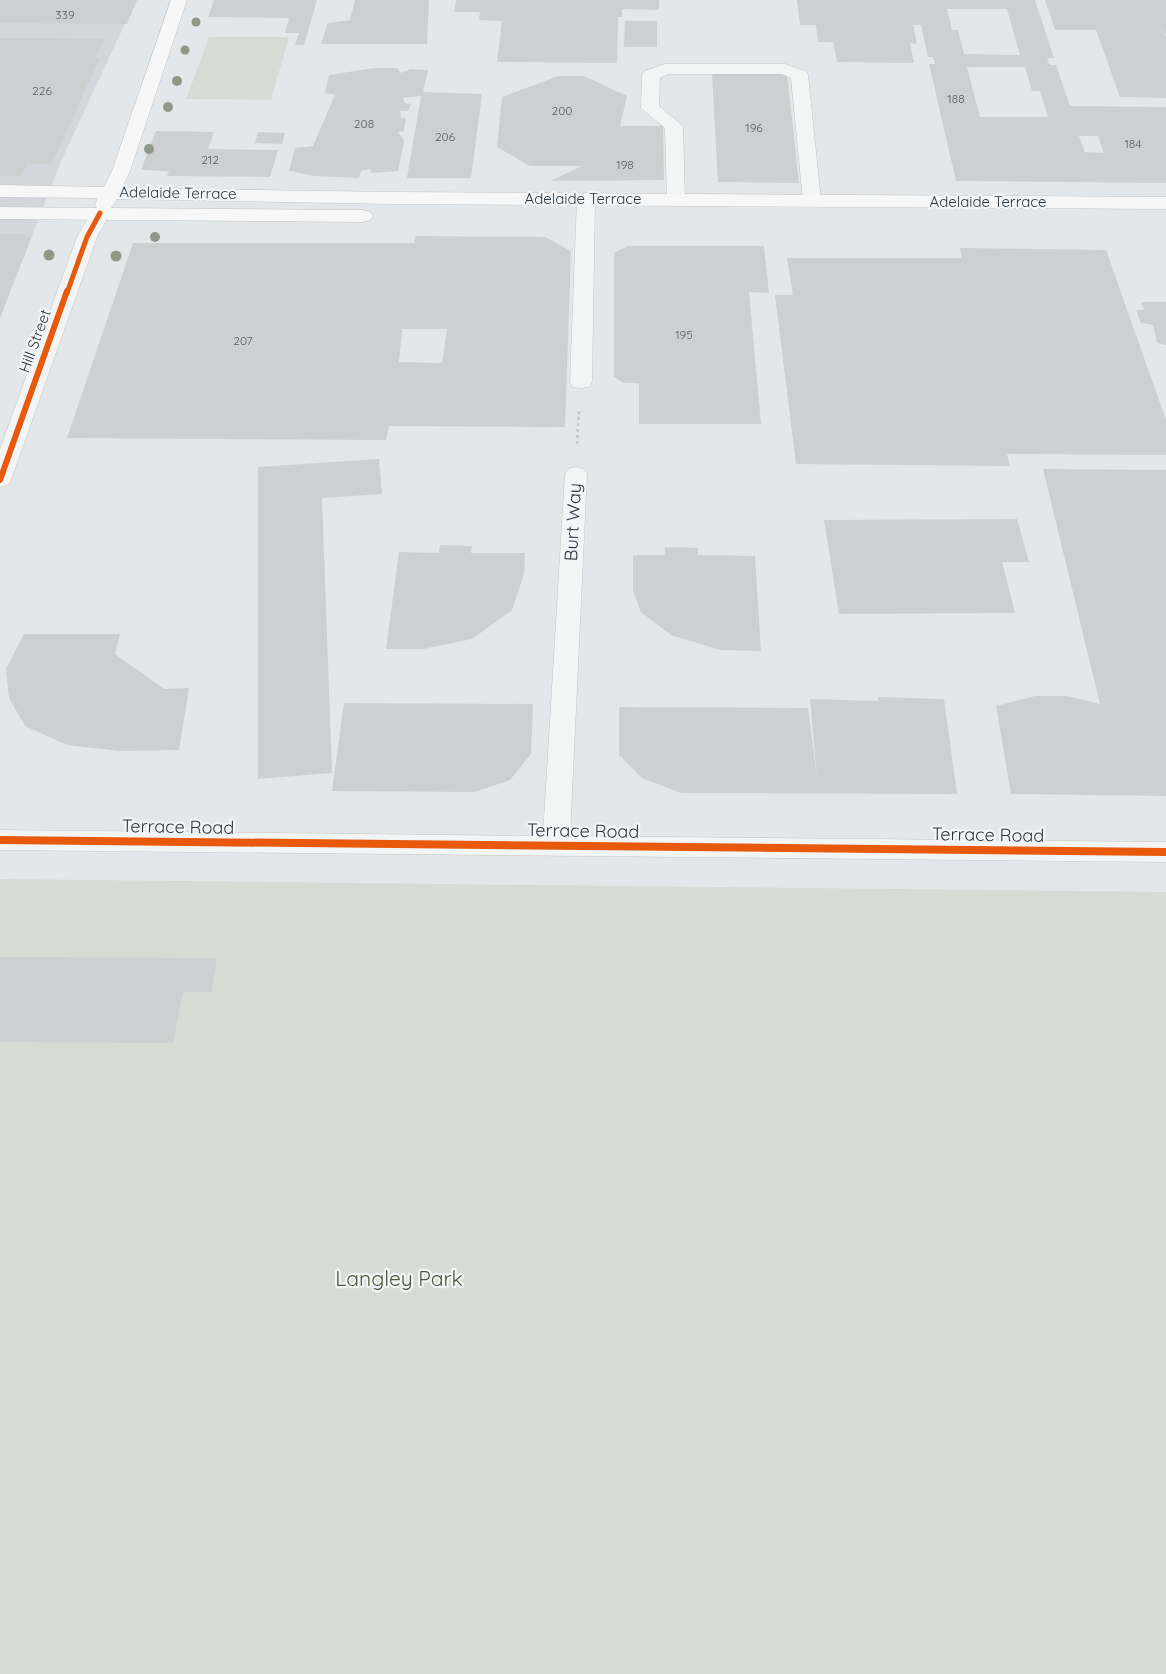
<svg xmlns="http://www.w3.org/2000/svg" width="1166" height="1674" font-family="Quicksand,sans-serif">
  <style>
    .built { fill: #d3d7db }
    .green { fill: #d6dcd5 }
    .building { fill: #cdcfd1; fill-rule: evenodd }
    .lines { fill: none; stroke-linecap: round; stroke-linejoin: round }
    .minor-casing { stroke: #c2c5c7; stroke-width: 1 }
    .major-casing { stroke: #c1c4c6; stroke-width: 1 }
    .path { stroke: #c5c7c8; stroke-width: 2.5; stroke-dasharray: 3 3; stroke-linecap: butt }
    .minor { fill: #f3f5f5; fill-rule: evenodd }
    .major { fill: #f7f7f7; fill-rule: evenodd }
    .cycleway-far2-casing { stroke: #f2f5f7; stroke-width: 7 }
    .cycleway-far1-casing { stroke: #f2f5f7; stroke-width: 9 }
    .cycleway-casing { stroke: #f2f5f7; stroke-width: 11 }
    .cycleway-far2 { stroke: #e8590c; stroke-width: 5 }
    .cycleway-far1 { stroke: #e8590c; stroke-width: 6 }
    .cycleway { stroke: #e8590c; stroke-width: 8 }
    .tree { fill: #8e9989 }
    .labels { text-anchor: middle; stroke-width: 4.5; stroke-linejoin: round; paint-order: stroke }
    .far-number-label { font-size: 12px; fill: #555e65 }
    .far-street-label { font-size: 15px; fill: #2c3740; stroke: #f2f5f7 }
    .street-label { font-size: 18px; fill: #2c3740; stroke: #f2f5f7 }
    .near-park-label { font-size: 21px; fill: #475a3b; stroke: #f2f5f7 }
  </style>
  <rect width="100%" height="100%" fill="#e4e7e9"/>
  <polygon class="built" points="0,0 136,0 62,159 0,318"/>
  <g class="green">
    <polygon points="209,37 289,37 271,100 186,99"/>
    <polygon points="0,879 1166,892 1166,1674 0,1674"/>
  </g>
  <g class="building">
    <polygon points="0,0 137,0 127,24 0,23"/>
    <polygon points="214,0 317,0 304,45 295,45 299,33 285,33 289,18 208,17"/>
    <polygon points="355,0 429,0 427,44 321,44 328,23 350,20"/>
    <polygon points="456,0 659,0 659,10 622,9 622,17 618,17 617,63 497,62 502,21 479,20 480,12 454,12"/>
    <path d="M 797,0 L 1035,0 L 1054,58 L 1047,58 L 1050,65 L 1056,65 L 1070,106 L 1166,107 L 1166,183 L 956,181 L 929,64 L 935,64 L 933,57 L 928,57 L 921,25 L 913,25 L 917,44 L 910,43 L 914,63 L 837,62 L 833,42 L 818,42 L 816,25 L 800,25 ZM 947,9 L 1007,9 L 1020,55 L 964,54 L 958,30 L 952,30 ZM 967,67 L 1025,67 L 1032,91 L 1040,91 L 1048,117 L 980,117 ZM 1079,136 L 1098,136 L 1104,153 L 1085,152 Z"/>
    <polygon points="1045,0 1166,0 1166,35 1160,25 1166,37 1166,98 1120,97 1096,30 1055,30"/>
    <polygon points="625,21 657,21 657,47 624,47"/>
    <polygon points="0,38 104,39 95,58 99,59 52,164 27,164 21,176 0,176"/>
    <polygon points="374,68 397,68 400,73 411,69 428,70 423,92 482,94 471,178 407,178 421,96 403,98 405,103 411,104 408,111 400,111 401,118 406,118 404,131 398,132 404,141 398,171 371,173 370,169 361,171 359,178 315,176 289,171 295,148 313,146 335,95 325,93 329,75"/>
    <polygon points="712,73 787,74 799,183 718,182"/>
    <polygon points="558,76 584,76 627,96 620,126 663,126 664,180 550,181 582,166 530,166 497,147 502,97"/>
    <polygon points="156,131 214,132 208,149 278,150 270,177 167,176 169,171 141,170"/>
    <polygon points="258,132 285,133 282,144 255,143"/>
    <polygon points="0,234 23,234 31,238 0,318"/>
    <path d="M 415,236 L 545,237 L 571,251 L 565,427 L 389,426 L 386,440 L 67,438 L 133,243 L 414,243 ZM 402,329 L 447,329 L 442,363 L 399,362 Z"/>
    <polygon points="628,246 764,246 769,293 749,292 761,424 639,424 639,383 624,383 614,377 614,253"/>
    <polygon points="960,248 1106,250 1166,420 1166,455 1007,454 1010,466 796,464 775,295 793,295 787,258 962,258"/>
    <polygon points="1141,302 1166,302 1166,345 1157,343 1153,325 1141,323 1136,310 1144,310"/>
    <polygon points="379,459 382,494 322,498 332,773 258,779 258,467"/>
    <polygon points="1043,469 1166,470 1166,796 1011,794 996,706 1035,696 1067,696 1100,704"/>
    <polygon points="1017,519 1029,562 1002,562 1015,613 839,614 824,520"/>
    <polygon points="440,545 472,546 471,553 525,553 524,574 512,610 472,639 423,649 386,649 399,552 439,553"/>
    <polygon points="665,547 698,548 698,555 755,556 761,651 720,650 671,635 641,612 633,591 633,555 665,555"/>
    <polygon points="24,634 120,634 115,654 164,689 189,688 179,750 120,751 67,745 25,726 9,698 6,669"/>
    <polygon points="878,697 944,699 957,794 681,793 642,778 619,755 619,707 808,708 817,777 810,699 878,701"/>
    <polygon points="344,703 533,704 531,754 510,780 475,792 332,791"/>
    <polygon points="0,957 217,958 211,992 183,992 173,1043 0,1042"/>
  </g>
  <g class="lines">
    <g class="minor-casing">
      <g id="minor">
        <polygon points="665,64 785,64 805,71 808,75 821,201 819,205 805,205 803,201 791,78 782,74 668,74 660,78 659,106 683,126 685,200 683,204 669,204 667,200 665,128 641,108 642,75 645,71"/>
        <polygon points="586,193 593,195 595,199 592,382 589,387 581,388 573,387 570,382 577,199 579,195"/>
        <polygon points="100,207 107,209 110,213 97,237 11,480 8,485 0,487 0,449 77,237 93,209"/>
        <polygon points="576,467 584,469 587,474 570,836 1166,842 1166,862 0,850 0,830 543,836 565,474 568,469"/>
      </g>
    </g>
    <g class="major-casing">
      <polygon id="major" points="171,0 187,0 130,171 122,188 394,192 1166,197 1166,209 394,204 117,199 111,208 363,210 370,212 373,216 370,220 363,222 0,219 0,207 97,208 95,205 98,198 0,197 0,185 104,187 112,171"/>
    </g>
    <polyline class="path" points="577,444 579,410"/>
    <use href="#minor" class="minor"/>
    <use href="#major" class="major"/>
    <g class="cycleway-far2-casing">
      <polyline id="cycleway-far2" points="67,293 87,237 100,213"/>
    </g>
    <g class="cycleway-far1-casing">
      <polyline id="cycleway-far1" points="0,480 67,291"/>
    </g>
    <g class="cycleway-casing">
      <polyline id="cycleway" points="0,840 1166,852"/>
    </g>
    <use href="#cycleway-far2" class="cycleway-far2"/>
    <use href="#cycleway-far1" class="cycleway-far1"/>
    <use href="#cycleway" class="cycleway"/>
  </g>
  <g class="tree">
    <circle cx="196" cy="22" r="4.5"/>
    <circle cx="185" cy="50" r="4.5"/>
    <circle cx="177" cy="81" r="5"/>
    <circle cx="168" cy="107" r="5"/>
    <circle cx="149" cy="149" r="5"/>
    <circle cx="155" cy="237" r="5"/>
    <circle cx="49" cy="255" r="5.5"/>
    <circle cx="116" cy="256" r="5.5"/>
  </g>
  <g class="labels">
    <g class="far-number-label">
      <text x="65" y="19">339</text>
      <text x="42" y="95">226</text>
      <text x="956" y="103">188</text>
      <text x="562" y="115">200</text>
      <text x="364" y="128">208</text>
      <text x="754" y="132">196</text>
      <text x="445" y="141">206</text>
      <text x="1133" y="148">184</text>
      <text x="210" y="164">212</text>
      <text x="625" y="169">198</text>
      <text x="684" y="339">195</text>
      <text x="243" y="345">207</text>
    </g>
    <g class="far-street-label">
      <text transform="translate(178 193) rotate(1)" y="5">Adelaide Terrace</text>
      <text x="583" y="204">Adelaide Terrace</text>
      <text x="988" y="207">Adelaide Terrace</text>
      <text transform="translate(35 341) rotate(-70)" y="5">Hill Street</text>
    </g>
    <g class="street-label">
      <text transform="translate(573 522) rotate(-87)" y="6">Burt Way</text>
      <text transform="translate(178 827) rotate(1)" y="6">Terrace Road</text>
      <text transform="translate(583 831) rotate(1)" y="6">Terrace Road</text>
      <text transform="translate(988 835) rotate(1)" y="6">Terrace Road</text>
    </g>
    <g class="near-park-label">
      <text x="399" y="1286">Langley Park</text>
    </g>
  </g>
</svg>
